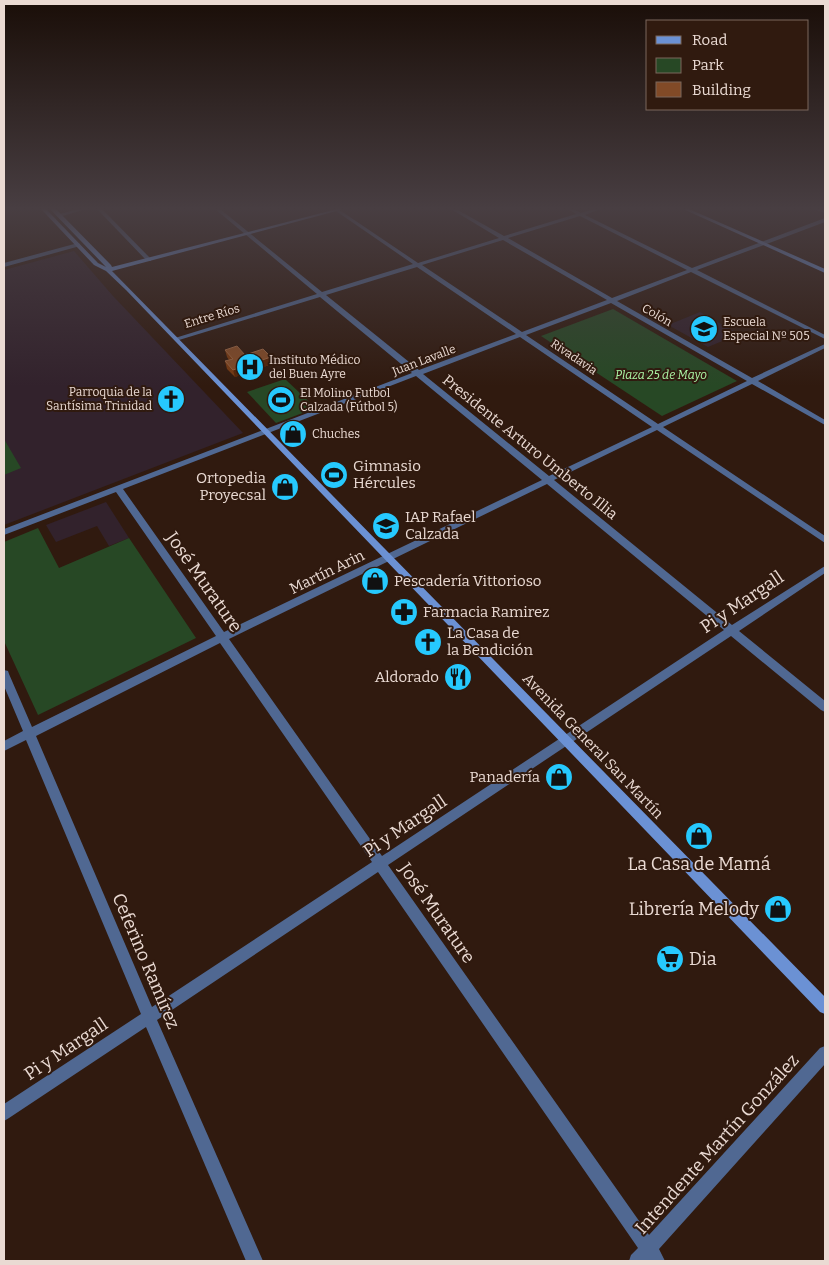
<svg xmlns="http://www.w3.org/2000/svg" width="829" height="1265" font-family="Bitter,serif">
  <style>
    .education { fill: #32222c }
    .green { fill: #274825 }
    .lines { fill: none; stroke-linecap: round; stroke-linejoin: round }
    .street { fill: #506892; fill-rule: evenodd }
    .secondary { fill: #6b91d4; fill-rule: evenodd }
    .wall { fill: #753912 }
    .shaded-wall { fill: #542508 }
    .building { fill: #814a27; stroke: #926142 }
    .labels { text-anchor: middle; stroke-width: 4; stroke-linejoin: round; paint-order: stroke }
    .far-street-label { font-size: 12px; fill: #eadad3; stroke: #301a0f }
    .far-poi-label { font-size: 12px; fill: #eadad3; stroke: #301a0f; text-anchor: start }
    .far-park-label { font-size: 12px; font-style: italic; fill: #abf7a6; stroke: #301a0f }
    .street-label { font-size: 15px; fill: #eadad3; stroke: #301a0f }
    .poi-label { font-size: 15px; fill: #eadad3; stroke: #301a0f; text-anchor: start }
    .near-street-label { font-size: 18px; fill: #eadad3; stroke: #301a0f }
    .near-poi-label { font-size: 18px; fill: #eadad3; stroke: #301a0f }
  </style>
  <rect width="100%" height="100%" fill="#301a0f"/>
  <g class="education">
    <polygon points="74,251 113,296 243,433 4,525 4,270"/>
    <polygon points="700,312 739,334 708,347 668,325"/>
    <polygon points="106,502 129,538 109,546 97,526 56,542 46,525"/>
  </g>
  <g class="green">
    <polygon points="613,309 737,381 662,416 541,336"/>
    <polygon points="285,379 316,408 276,423 247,392"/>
    <polygon points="4,439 21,468 4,475"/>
    <polygon points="38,528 59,568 129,538 196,638 38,715 4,641 4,542"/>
  </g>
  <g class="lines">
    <g class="street">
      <polygon points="78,209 86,209 59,217 56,215"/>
      <polygon points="97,209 102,209 151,259 151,261 147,261"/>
      <path d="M 215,209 L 220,209 L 322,292 L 413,264 L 333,209 L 338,209 L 418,263 L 499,238 L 451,209 L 456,209 L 504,236 L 576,214 L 568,209 L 573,209 L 581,213 L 594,209 L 600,209 L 585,215 L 692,268 L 825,218 L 825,222 L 697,270 L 825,335 L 825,339 L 691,272 L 617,301 L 752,378 L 825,344 L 825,348 L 758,381 L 825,420 L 825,425 L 752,384 L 663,427 L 825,536 L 825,543 L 657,430 L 554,480 L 732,625 L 825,566 L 825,573 L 739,631 L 825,701 L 825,712 L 821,710 L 731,636 L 388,865 L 649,1235 L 820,1048 L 825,1046 L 825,1064 L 659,1249 L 665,1261 L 629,1261 L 631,1255 L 638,1248 L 378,872 L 157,1020 L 263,1261 L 246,1261 L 146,1027 L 9,1118 L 4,1121 L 4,1104 L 141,1014 L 26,740 L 4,751 L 4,741 L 23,731 L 4,686 L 4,670 L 8,671 L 9,674 L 32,727 L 216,636 L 116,492 L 4,535 L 4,529 L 412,373 L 320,297 L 179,340 L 175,340 L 175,338 L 317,294 ZM 580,216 L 687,270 L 612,298 L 508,238 ZM 503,240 L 607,300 L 522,332 L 422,265 ZM 417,267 L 516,334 L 419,370 L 326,295 ZM 611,303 L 747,381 L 658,424 L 526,335 ZM 520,337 L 652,427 L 549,476 L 423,374 ZM 416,376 L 542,480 L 224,632 L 123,489 ZM 547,484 L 724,630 L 382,856 L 229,639 ZM 220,643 L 372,862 L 152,1007 L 36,736 Z"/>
      <polygon points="815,209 825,210 825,213 816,210"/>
      <polygon points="78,243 80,244 80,246 4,267 4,263"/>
    </g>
    <g class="secondary">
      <polygon points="41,209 46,209 98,263 106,267 50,209 56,209 111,265 112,267 337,209 344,209 112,271 825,997 825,1014 820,1012 126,290 106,271 94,265"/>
      <polygon points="683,209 689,209 825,269 825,273"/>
    </g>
  </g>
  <polygon class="wall" points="225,350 245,355 272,364 235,377 227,369 225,361 229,360 227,357"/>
  <polygon class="shaded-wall" points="271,357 272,364 235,377 233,370"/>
  <polygon class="building" points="237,346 245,355 263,349 271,357 233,370 225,361 233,359 225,350"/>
  <linearGradient id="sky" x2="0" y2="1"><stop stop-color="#1a0e08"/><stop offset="0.54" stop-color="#483e42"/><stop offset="1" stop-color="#483e42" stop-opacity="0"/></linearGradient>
  <rect width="829" height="386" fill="url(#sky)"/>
  <defs>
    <g id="school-disc" transform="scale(1.4375)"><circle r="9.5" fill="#26c9fe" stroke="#301a0f"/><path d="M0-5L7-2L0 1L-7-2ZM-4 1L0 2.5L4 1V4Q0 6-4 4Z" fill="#111"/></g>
    <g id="hospital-disc" transform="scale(1.4375)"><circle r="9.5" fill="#26c9fe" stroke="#301a0f"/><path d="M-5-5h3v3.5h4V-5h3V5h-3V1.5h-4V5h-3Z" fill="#111"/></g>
    <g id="church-disc" transform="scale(1.4375)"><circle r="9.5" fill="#26c9fe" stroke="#301a0f"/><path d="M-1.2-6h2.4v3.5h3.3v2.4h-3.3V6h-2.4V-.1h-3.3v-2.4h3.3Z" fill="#111"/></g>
    <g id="stadium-disc" transform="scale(1.4375)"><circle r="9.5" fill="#26c9fe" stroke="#301a0f"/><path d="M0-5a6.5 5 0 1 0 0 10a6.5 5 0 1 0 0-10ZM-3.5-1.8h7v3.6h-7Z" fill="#111"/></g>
    <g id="shop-disc" transform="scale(1.4375)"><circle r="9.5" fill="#26c9fe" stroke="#301a0f"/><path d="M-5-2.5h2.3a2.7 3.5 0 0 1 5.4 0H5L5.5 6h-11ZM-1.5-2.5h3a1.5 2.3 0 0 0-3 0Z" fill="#111"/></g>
    <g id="university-disc" transform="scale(1.4375)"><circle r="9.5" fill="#26c9fe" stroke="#301a0f"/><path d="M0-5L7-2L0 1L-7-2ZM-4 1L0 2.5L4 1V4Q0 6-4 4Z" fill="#111"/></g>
    <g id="pharmacy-disc" transform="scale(1.4375)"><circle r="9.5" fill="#26c9fe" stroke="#301a0f"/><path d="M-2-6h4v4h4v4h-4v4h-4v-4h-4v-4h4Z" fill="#111"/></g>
    <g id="restaurant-disc" transform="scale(1.4375)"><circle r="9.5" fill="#26c9fe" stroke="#301a0f"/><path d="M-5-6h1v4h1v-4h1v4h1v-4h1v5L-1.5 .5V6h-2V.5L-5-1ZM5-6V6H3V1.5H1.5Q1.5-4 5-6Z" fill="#111"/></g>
    <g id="supermarket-disc" transform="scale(1.4375)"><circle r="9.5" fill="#26c9fe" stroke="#301a0f"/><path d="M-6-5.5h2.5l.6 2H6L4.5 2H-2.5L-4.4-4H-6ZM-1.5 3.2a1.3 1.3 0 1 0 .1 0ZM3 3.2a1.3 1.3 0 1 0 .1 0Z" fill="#111"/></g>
  </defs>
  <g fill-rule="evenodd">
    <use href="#school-disc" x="704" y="329"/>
    <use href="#hospital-disc" x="250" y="367"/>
    <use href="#church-disc" x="171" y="399"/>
    <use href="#stadium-disc" x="281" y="400"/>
    <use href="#shop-disc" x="293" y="434"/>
    <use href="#stadium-disc" x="334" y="475"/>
    <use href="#shop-disc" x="285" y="487"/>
    <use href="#university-disc" x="386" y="526"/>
    <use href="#shop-disc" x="375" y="581"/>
    <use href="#pharmacy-disc" x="404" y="612"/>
    <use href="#church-disc" x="428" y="642"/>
    <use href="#restaurant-disc" x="458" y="677"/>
    <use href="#shop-disc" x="559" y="777"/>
    <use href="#shop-disc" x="699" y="836"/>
    <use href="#shop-disc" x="778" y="909"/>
    <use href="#supermarket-disc" x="670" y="959"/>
  </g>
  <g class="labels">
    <g class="far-street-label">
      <text transform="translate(657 315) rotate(30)" y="4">Colón</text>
      <text transform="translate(212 316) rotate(-17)" y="4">Entre Ríos</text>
      <text transform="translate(574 357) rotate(34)" y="4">Rivadavia</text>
      <text transform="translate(424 360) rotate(-21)" y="4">Juan Lavalle</text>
    </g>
    <g class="far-poi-label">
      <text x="723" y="326">Escuela<tspan x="723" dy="14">Especial Nº 505</tspan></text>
      <text x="269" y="364">Instituto Médico<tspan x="269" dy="14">del Buen Ayre</tspan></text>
      <text x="152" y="396" text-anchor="end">Parroquia de la<tspan x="152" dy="14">Santísima Trinidad</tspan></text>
      <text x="300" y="397">El Molino Futbol<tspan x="300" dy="14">Calzada (Fútbol 5)</tspan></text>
      <text x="312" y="438">Chuches</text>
    </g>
    <g class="far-park-label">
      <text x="661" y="379">Plaza 25 de Mayo</text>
    </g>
    <g class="street-label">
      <text transform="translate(530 447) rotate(39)" y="5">Presidente Arturo Umberto Illia</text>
      <text transform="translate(327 572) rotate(-26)" y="5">Martín Arin</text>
      <text transform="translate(593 746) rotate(46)" y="5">Avenida General San Martín</text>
    </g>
    <g class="poi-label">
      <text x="353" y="471">Gimnasio<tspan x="353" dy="17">Hércules</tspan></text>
      <text x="266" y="483" text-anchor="end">Ortopedia<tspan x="266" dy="17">Proyecsal</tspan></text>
      <text x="405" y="522">IAP Rafael<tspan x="405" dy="17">Calzada</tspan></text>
      <text x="394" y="586">Pescadería Vittorioso</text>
      <text x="423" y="617">Farmacia Ramirez</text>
      <text x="447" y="638">La Casa de<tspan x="447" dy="17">la Bendición</tspan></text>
      <text x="439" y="682" text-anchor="end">Aldorado</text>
      <text x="540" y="782" text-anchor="end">Panadería</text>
    </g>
    <g class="near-street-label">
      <text transform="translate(204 582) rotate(55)" y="6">José Murature</text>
      <text transform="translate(742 602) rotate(-34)" y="6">Pi y Margall</text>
      <text transform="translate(405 826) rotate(-34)" y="6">Pi y Margall</text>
      <text transform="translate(437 913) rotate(55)" y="6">José Murature</text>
      <text transform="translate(146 961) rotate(67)" y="6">Ceferino Ramírez</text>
      <text transform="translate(66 1049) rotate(-34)" y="6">Pi y Margall</text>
      <text transform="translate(717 1144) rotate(-48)" y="6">Intendente Martín González</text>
    </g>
    <g class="near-poi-label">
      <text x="699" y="870">La Casa de Mamá</text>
      <text x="759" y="915" text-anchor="end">Librería Melody</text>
      <text x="689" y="965" text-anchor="start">Dia</text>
    </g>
  </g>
  <rect width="829" height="1265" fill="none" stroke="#eadad3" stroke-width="10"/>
  <rect x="646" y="20" width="162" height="90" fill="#301a0f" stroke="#7a675d"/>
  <rect x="656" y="36" width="25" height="8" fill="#6b91d4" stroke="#7a675d"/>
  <text x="692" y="45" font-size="15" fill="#eadad3">Road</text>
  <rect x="656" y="58" width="25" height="15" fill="#274825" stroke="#7a675d"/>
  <text x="692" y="70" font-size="15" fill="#eadad3">Park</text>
  <rect x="656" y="82" width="25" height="15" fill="#814a27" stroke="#7a675d"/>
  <text x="692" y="95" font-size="15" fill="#eadad3">Building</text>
</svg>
